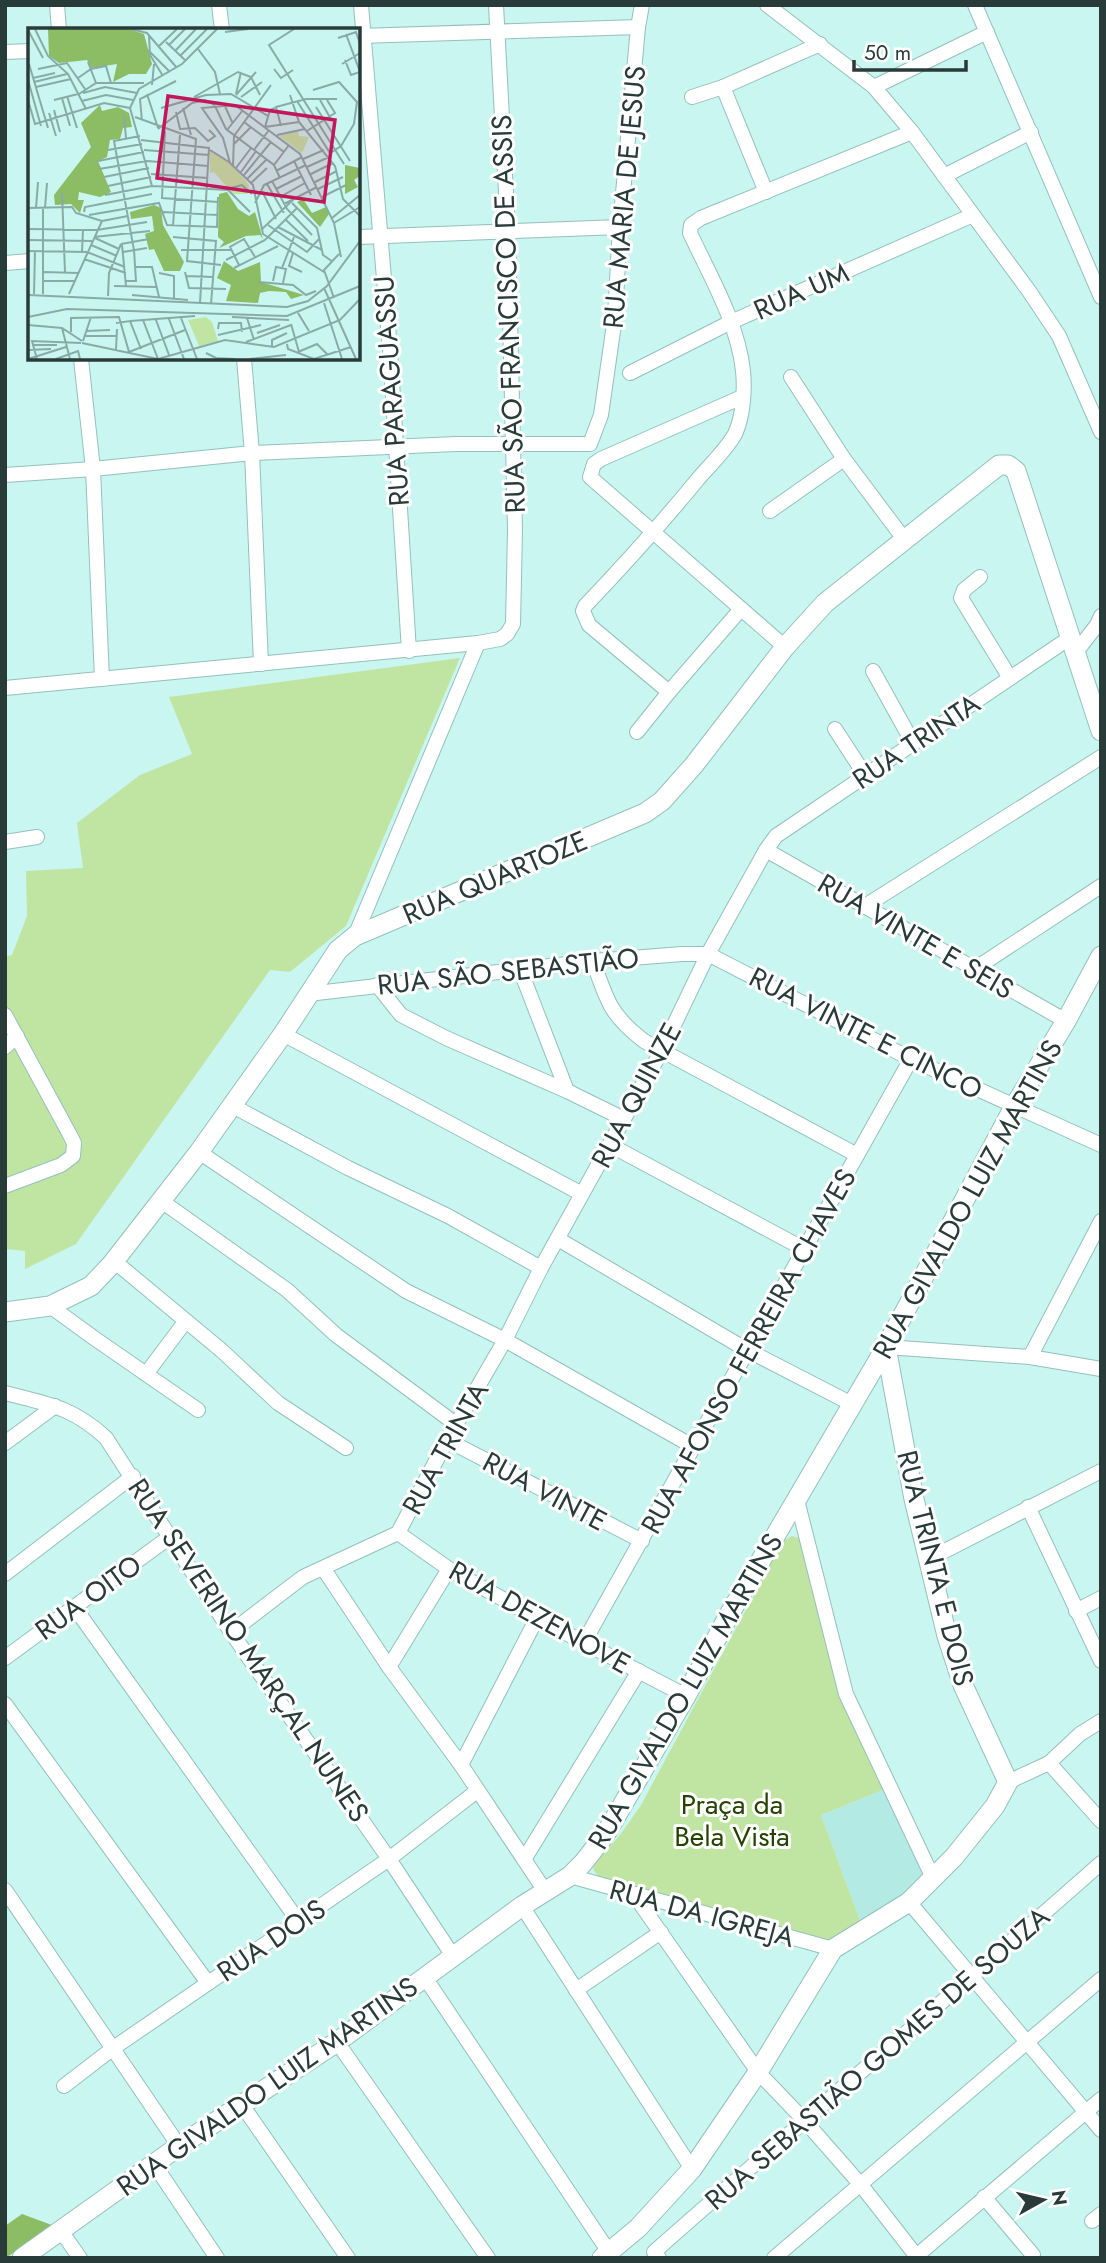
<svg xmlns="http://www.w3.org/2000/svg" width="1106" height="2263" font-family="Jost,sans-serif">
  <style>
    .built { fill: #b4eae4 }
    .green { fill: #c0e5a3 }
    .forest { fill: #8cbc63 }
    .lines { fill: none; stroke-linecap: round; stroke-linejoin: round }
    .minor-casing { stroke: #94c0bb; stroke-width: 16 }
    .tertiary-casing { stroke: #94c0bb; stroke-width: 21 }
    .minor { stroke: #fff; stroke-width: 14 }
    .tertiary { stroke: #fff; stroke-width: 19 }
    .labels { text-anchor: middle; stroke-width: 6; stroke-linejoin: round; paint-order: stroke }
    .street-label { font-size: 28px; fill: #293b39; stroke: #fff }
    .park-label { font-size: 28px; fill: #254200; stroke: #fff }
    .inset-road { fill: none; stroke: #89aba7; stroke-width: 2 }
    .view { fill: #c2185b; fill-opacity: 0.15; stroke: #c2185b; stroke-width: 3.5 }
    .inset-edge { fill: none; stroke: #293b39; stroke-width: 3.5 }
  </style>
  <rect width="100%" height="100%" fill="#c9f6f1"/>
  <polygon class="built" points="885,1789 925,1879 862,1926 821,1815"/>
  <g class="green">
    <polygon points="460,658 346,926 290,972 270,970 76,1244 25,1269 25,1251 5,1249 5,957 12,955 27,916 26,871 83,868 77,823 140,775 192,754 169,697"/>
    <path d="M 792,1536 L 803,1539 L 837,1685 L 885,1789 L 821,1815 L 862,1926 L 826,1941 L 599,1877 C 594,1872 592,1869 594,1863 C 597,1854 608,1849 614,1842 C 624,1830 632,1818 641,1805 L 783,1541 Z"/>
  </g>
  <polygon class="forest" points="22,2214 57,2227 5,2258 5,2226"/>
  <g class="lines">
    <g class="minor-casing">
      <g id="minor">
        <polyline points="57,5 59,30"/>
        <polyline points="219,5 222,30"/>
        <polyline points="361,5 390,350 409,651"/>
        <polyline points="767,5 874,87 912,132 1029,291 1059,336 1101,432"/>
        <polyline points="975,5 1101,297"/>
        <polyline points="359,36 638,27"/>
        <polyline points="5,52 30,51"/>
        <polyline points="723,87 766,192"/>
        <polyline points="874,87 987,32"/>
        <polyline points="692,97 723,87 820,44"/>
        <polyline points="944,176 1031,132"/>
        <polyline points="359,237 620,227"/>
        <polyline points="5,263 30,261"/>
        <polyline points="81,359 93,469 102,679"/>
        <polyline points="244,359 252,453 261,664"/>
        <polyline points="630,373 731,322 973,215"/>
        <polyline points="791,377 844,459 904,539"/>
        <polyline points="742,397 601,459 594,464 590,477 785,647"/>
        <polyline points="5,475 93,469 252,453 456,444 590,444 601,415 615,317 620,227 638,27 642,5"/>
        <polyline points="770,511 844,459"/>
        <polyline points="980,577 964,590 961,598 1010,678"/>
        <path d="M 741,609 L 669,692 L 589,625 L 583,611 L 585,606 C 624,565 662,523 698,479 C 710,465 726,450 735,434 C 743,417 745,390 743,371 C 738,323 710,276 690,233 L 691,225 L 701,218 L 912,132"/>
        <polyline points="1076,652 1097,625 1101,616"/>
        <polyline points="873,671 913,743"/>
        <polyline points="5,688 478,643 500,639 507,634 513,624 515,530 508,230 496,5"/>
        <polyline points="835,729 865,775"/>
        <polyline points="637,732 669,692"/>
        <polyline points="5,842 37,837"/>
        <polyline points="766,850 1066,1021"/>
        <polyline points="865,906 1101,757"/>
        <polyline points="355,936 478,643"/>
        <path d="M 593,961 C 607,1000 609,1014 644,1041 L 857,1155"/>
        <polyline points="520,969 567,1091"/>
        <polyline points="973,970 1101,886"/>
        <polyline points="377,985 401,1015 446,1038 567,1091 624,1119"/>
        <polyline points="308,994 593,961 682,954 708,954 911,1059 1101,1145"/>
        <polyline points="5,1015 70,1135 74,1143 73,1156 61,1165 5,1186"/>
        <polyline points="283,1034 582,1194"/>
        <polyline points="5,1047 17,1036"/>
        <polyline points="231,1105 348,1168 448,1216 541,1268"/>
        <polyline points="610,1145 804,1249"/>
        <polyline points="199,1152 406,1291 505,1340 694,1447"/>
        <polyline points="160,1200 287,1290 336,1335 457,1425"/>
        <polyline points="558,1239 747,1350 852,1404"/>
        <polyline points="114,1261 221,1350 278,1403 346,1448"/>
        <polyline points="50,1306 94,1338 198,1410"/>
        <polyline points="886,1347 1030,1357 1101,1369"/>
        <polyline points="1030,1357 1101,1221"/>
        <polyline points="146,1374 185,1322"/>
        <path d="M 5,1393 C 47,1404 73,1407 106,1438 L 231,1632 L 389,1859 L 453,1956"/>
        <polyline points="447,1440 642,1541"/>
        <polyline points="5,1443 55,1406"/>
        <polyline points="797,1500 846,1694 933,1878"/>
        <polyline points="1028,1507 1101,1661"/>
        <polyline points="398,1533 449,1569 537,1618 686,1696"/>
        <polyline points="929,1559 1101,1471"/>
        <polyline points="323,1568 389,1667 461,1765 545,1891"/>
        <polyline points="5,1574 133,1476"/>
        <polyline points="75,1608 299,1922"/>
        <polyline points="1076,1611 1101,1598"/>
        <polyline points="231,1632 303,1577 398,1533 447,1440 505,1340 541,1268 662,1050 708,954 766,850 776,836 1071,637"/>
        <polyline points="584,1642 911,1059"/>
        <polyline points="5,1658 171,1536"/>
        <polyline points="389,1667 449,1569"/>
        <polyline points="5,1704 208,1983"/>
        <polyline points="1049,1763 1101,1821"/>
        <polyline points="461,1765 537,1618"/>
        <polyline points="1008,1782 1049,1763 1080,1734 1101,1721"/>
        <polyline points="525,1858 639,1671"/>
        <polyline points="570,1876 833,1949"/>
        <polyline points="5,1890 179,2146"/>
        <polyline points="635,1896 758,2072 804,2120 861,2185 918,2258"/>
        <polyline points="909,1902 1101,2130"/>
        <polyline points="522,1906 692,2169"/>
        <polyline points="424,1976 609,2252"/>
        <polyline points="576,1990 661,1932"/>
        <polyline points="337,2042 488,2258"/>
        <polyline points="64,2086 112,2049 389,1859 477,1791"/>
        <polyline points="242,2105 348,2258"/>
        <polyline points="154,2164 217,2258"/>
        <polyline points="984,2197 1033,2255"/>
        <polyline points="1092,2221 1101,2214"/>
        <polyline points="61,2231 80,2258"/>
        <path d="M 659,2258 L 654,2252 C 802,2121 953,1994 1101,1863"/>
        <polyline points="774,2258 1101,1979"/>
        <polyline points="914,2258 1101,2099"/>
      </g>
    </g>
    <g class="tertiary-casing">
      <g id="tertiary">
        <polyline points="5,1312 50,1306 91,1286 111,1265 199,1152 283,1034 338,950 355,936 645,813 662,801 694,765 785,647 825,603 999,465 1008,465 1016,471 1101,731"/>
        <polyline points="22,2258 179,2146 337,2042 522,1906 570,1876 583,1863 605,1835 686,1696 730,1613 886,1347 1014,1107 1066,1021 1101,956"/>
        <polyline points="602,2258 638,2228 692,2169 758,2072 833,1949 909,1902 954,1857 995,1806 1008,1782 963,1685 947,1636 914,1499 886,1347"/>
      </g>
    </g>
    <use href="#minor" class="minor"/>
    <use href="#tertiary" class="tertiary"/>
  </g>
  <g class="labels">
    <g class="street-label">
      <text transform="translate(624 197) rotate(-85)" y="10">RUA MARIA DE JESUS</text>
      <text transform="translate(801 291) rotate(-24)" y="10">RUA UM</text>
      <text transform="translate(508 314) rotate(-92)" y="10">RUA SÃO FRANCISCO DE ASSIS</text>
      <text transform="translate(391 391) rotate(-94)" y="10">RUA PARAGUASSU</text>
      <text transform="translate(916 741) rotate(-34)" y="10">RUA TRINTA</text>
      <text transform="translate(495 877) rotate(-23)" y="10">RUA QUARTOZE</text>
      <text transform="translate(916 936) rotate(30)" y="10">RUA VINTE E SEIS</text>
      <text transform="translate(508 971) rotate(-6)" y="10">RUA SÃO SEBASTIÃO</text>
      <text transform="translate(866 1033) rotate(27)" y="10">RUA VINTE E CINCO</text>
      <text transform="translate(636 1095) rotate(-62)" y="10">RUA QUINZE</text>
      <text transform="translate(967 1199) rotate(-61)" y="10">RUA GIVALDO LUIZ MARTINS</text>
      <text transform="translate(748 1351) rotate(-61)" y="10">RUA AFONSO FERREIRA CHAVES</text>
      <text transform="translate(445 1448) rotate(-61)" y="10">RUA TRINTA</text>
      <text transform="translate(545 1491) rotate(28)" y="10">RUA VINTE</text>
      <text transform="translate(936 1568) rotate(76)" y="10">RUA TRINTA E DOIS</text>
      <text transform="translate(88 1597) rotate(-36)" y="10">RUA OITO</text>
      <text transform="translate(540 1617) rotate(29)" y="10">RUA DEZENOVE</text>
      <text transform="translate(249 1650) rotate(56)" y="10">RUA SEVERINO MARÇAL NUNES</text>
      <text transform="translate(685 1691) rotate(-60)" y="10">RUA GIVALDO LUIZ MARTINS</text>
      <text transform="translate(702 1913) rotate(15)" y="10">RUA DA IGREJA</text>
      <text transform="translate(271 1940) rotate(-34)" y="10">RUA DOIS</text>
      <text transform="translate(877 2058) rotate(-41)" y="10">RUA SEBASTIÃO GOMES DE SOUZA</text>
      <text transform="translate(267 2086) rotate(-35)" y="10">RUA GIVALDO LUIZ MARTINS</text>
    </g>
    <g class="park-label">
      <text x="732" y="1814">Praça da<tspan x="732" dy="32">Bela Vista</tspan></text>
    </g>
  </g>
  <g transform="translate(28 28)">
    <rect width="332" height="332" fill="#c9f6f1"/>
    <path d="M 270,103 L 271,108 L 281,109 L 274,125 L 251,108 ZM 182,123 L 201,134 L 221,157 L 220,166 L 205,166 L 186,144 L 182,145 ZM 178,289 L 184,294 L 190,313 L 130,330 L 171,318 L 160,292 Z" fill="#c0e5a3"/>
    <path d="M 20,1 L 101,1 L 116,6 L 124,36 L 118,46 L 101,46 L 85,54 L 89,36 L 63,40 L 59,32 L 31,35 L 21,28 ZM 72,77 L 74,83 L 90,79 L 101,85 L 104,99 L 95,100 L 92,111 L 82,112 L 79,129 L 70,133 L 83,164 L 72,169 L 51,164 L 50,172 L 56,172 L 52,185 L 43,176 L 27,177 L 26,167 L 63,119 L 53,95 ZM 317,137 L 332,140 L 332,148 L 326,152 L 330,159 L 317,166 ZM 199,164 L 210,181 L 221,188 L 227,184 L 235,211 L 232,207 L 218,208 L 191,220 L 196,214 L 190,209 L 191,166 ZM 275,171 L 284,185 L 298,179 L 301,186 L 292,199 L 269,174 ZM 126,177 L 133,180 L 135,197 L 156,234 L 152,243 L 136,243 L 126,221 L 121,222 L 117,206 L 126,203 L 124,188 L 103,191 L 102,184 ZM 196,233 L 210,243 L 232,234 L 233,254 L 276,267 L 263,271 L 258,264 L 241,263 L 232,265 L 230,275 L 198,273 L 203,257 L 189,250 Z" fill="#8cbc63"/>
    <path class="inset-road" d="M 7,1 L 20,28 L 40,46 L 58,81M 103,1 L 119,5 L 149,40M 266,1 L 241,17 L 316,136M 0,2 L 15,30M 197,4 L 220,1M 121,8 L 122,27 L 135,48M 310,10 L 328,4 L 332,16M 138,14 L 158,33M 141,17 L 157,1M 130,19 L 149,1M 170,21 L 187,44 L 192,66M 120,22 L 142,44M 147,23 L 168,1M 152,28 L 179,1M 317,32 L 323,47 L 332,44 L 318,6M 60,34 L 68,55M 1,36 L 20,100M 314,36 L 332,25M 10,41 L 39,35 L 57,61M 246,41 L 253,50 L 265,42M 5,50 L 27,45M 50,50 L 63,41 L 78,38 L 83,55M 0,52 L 13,98M 6,54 L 39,46M 124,57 L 126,36M 8,59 L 43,51M 55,65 L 77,59 L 109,65M 51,66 L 68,55 L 116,55M 119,66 L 130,100M 208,66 L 213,44M 208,67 L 228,44M 262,67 L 271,94 L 307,138 L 315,171 L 332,188M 39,68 L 49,100M 166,69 L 210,44 L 223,49 L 232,67M 213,69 L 234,54M 34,70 L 42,98M 0,72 L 7,96 L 76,75 L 102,80M 26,72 L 50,66M 292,72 L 304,93M 54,73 L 78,67 L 105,72M 269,73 L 302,125 L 313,118 L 326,96 L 329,74 L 311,54 L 285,62M 196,76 L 205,96M 187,78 L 198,101 L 246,137 L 252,150M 288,79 L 322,133M 102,80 L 111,61 L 154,36 L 189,1M 102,80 L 124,158M 133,80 L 178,67 L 203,66 L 240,88M 155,80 L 163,107M 26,82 L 32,104M 148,84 L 152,101 L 167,100 L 180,113 L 187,108 L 181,102M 21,85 L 28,108M 96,88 L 98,110M 107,89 L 168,111 L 159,233 L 193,237M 114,93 L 112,71 L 148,53M 216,94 L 256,124M 253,98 L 248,79 L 278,71 L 309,71M 237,99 L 271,94M 237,99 L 242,82 L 247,80M 130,101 L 164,75 L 177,72 L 187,77M 199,102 L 215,82M 137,103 L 134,170 L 190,174M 279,103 L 307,85 L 299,72M 249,107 L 277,101M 206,108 L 243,57M 113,112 L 181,120 L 172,275M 206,116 L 223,99M 80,122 L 114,116M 116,122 L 181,127M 182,122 L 201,134M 226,122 L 241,102M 275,131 L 296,122M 70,133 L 116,124M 266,133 L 283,167M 246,137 L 261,117M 205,138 L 206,108M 279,139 L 301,129M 208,140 L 223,120M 71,141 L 119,133 L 180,138M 248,143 L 274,129M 213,144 L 228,123M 123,146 L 180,150M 283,146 L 305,135M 216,147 L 243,114M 76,149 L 121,140M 219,151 L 239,131M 244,153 L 259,181 L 284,207M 287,154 L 309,143M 223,155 L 239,140M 239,156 L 256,185M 80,158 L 123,149M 203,160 L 214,157 L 224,166M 233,161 L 248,191M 248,161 L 274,148M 290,161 L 315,149M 34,164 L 37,245M 77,167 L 124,158 L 200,162 L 222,184M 252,169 L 277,155M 294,169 L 318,157M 227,175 L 236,157 L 278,137M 264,175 L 289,200 L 295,227 L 305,234M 256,176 L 289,159M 0,180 L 44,179 L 48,185 L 74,193M 8,180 L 10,154M 17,180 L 19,155M 56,184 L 57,179 L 124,166M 135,184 L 190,187M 61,187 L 131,175 L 139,197 L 189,199 L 190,169M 304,190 L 332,167M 258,192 L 280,213M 74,193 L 100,188M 306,195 L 332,179M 145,197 L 152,107M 240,197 L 279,224 L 291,211M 250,199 L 294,222M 0,201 L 69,202 L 119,194M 233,202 L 267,170M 66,209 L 122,203M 145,209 L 188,213 L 183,276M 67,210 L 91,221M 0,212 L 64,213M 93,216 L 121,211M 63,217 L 89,228M 94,217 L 98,258M 153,222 L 203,222M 0,223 L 59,224M 54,224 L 55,202M 59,224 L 97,239M 95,224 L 119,220M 265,225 L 261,238 L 274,244M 56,231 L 98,245M 198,232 L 237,212 L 269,180M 211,237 L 202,219 L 216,211 L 227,229M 107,239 L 124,239 L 131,269M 206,240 L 250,218M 254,240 L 266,209M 16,244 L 50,245M 157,244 L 161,260 L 198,261M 296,244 L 235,206 L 225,157 L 202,135 L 195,110 L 174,80 L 207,77 L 272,126 L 306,195 L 313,229M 131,245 L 146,248 L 146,271M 158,248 L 185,249M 16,253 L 47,253M 98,253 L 108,253 L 106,222 L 86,113 L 112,108M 245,253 L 248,239 L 258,241 L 255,255M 231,254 L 265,257 L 278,267 L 288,263M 86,258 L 128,259M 296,260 L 328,331M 6,266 L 7,223M 15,266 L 15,181M 41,266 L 74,193M 0,267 L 259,279 L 280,273 L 299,258 L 332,213M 104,267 L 160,272M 80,268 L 81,245 L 93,216M 306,270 L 296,242 L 311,226M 296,275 L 314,331M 270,285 L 281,303M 0,289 L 39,281 L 259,288 L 332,258M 204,289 L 261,292M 153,290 L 169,331M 219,290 L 226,312M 141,291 L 156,331M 115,292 L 130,331M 128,292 L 141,327M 102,293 L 167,288M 88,295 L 102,293 L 113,321M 263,296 L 271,324M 0,297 L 34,300 L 54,313M 34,300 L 42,331M 190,301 L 191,295 L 213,295 L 214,304M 58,303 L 82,302M 43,304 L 43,290 L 91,289 L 101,324M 229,305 L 252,297M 190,307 L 233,297M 57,308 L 88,308M 55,313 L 63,289M 218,314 L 263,297M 54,315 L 130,331 L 197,312 L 246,319 L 312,292 L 332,271M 259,316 L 260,321 L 286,331 L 323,319M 4,317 L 29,317M 244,319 L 244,312 L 259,305M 0,322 L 23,321M 88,322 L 89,301M 101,324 L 157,302M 270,324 L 289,316 L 300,327M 178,325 L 188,330 L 207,331M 0,331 L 38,319M 9,331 L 4,313 L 53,315M 28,331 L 50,323 L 52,331M 222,331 L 258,327"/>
    <path class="view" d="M 140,68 L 307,92 L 296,174 L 129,150 Z"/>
    <rect width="332" height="332" class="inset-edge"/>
  </g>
  <rect width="1106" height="2263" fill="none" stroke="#293b39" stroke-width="14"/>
  <g transform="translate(1043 2200) rotate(82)" stroke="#ffffff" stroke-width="5" paint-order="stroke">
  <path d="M0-5L12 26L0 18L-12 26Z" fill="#293b39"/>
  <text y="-10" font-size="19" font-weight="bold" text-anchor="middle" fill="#293b39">N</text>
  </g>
  <path d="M854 60v10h112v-10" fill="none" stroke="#293b39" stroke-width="3.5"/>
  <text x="864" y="60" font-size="21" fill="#293b39" stroke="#ffffff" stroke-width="5" paint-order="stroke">50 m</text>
</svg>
